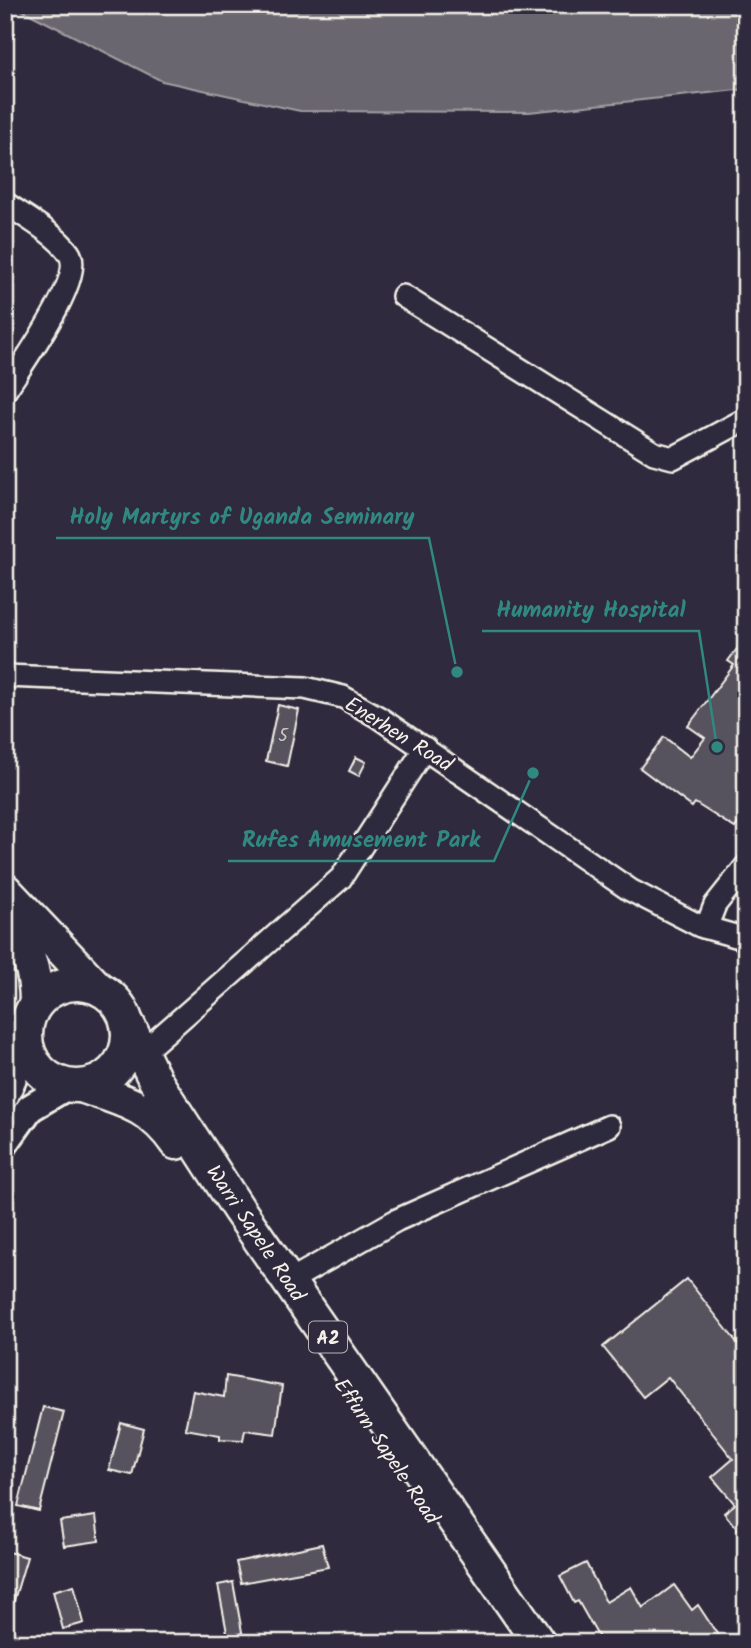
<svg xmlns="http://www.w3.org/2000/svg" width="751" height="1648" font-family="Kalam,sans-serif">
  <style>
    .water { fill: #6a6670; stroke: #a19ea0; stroke-width: 2 }
    .building { fill: #56525f; stroke: #f4f1e8; stroke-width: 2 }
    .lines { fill: none; stroke-linecap: round; stroke-linejoin: round }
    .minor-casing { stroke: #f4f1e8; stroke-width: 26 }
    .major-casing { stroke: #f4f1e8; stroke-width: 32 }
    .highway-casing { stroke: #f4f1e8; stroke-width: 37 }
    .minor { stroke: #2f2a3d; stroke-width: 21 }
    .major { stroke: #2f2a3d; stroke-width: 26 }
    .highway { stroke: #2f2a3d; stroke-width: 32 }
    .labels { text-anchor: middle; stroke-width: 5; stroke-linejoin: round; paint-order: stroke }
    .number-label { font-size: 18px; fill: #ccc9c6 }
    .shield { fill: #2f2a3d; stroke: #b9b5b5; stroke-width: 2 }
    .shield-label { font-size: 19px; font-weight: bold; fill: #f4f1e8 }
    .street-label { font-size: 21px; fill: #f4f1e8; stroke: #2f2a3d }
    .leader { fill: none; stroke: #318880; stroke-width: 2.5 }
    .callout-dot { fill: #318880; stroke: #2f2a3d; stroke-width: 2.5 }
    .callout-label { font-size: 23px; text-anchor: middle; font-weight: bold; fill: #318880; stroke: #2f2a3d; stroke-width: 5; stroke-linejoin: round; paint-order: stroke }
  </style>
  <rect width="100%" height="100%" fill="#2f2a3d"/>
  <filter id="ink" filterUnits="userSpaceOnUse"><feTurbulence type="fractalNoise" baseFrequency=".0143" numOctaves="2"/><feDisplacementMap in="SourceGraphic" scale="14" xChannelSelector="R" yChannelSelector="G"/><feConvolveMatrix kernelMatrix="1 2 1 2 8 2 1 2 1" color-interpolation-filters="sRGB"/></filter>
  <g filter="url(#ink)">
    <polygon class="water" points="12,5 746,5 746,89 529,112 300,111 162,81"/>
    <g class="building">
      <polygon points="746,637 746,793 739,804 745,812 735,828 695,803 692,807 640,768 664,737 690,757 705,738 688,726 734,665 728,661"/>
      <polygon points="278,705 299,710 287,766 266,761"/>
      <polygon points="356,757 366,762 359,776 349,771"/>
      <polygon points="687,1279 746,1354 746,1540 724,1513 735,1504 712,1477 733,1459 668,1377 643,1397 603,1347"/>
      <polygon points="226,1376 282,1386 275,1434 245,1430 243,1440 220,1439 220,1435 185,1429 193,1391 224,1397"/>
      <polygon points="43,1407 64,1412 39,1511 18,1506"/>
      <polygon points="121,1423 144,1429 132,1475 109,1470"/>
      <polygon points="96,1516 99,1541 64,1546 60,1521"/>
      <polygon points="322,1544 328,1567 241,1583 236,1562"/>
      <polygon points="5,1551 27,1557 8,1620 5,1620"/>
      <polygon points="586,1563 606,1602 631,1587 643,1608 674,1585 692,1610 698,1605 723,1643 602,1643 578,1601 574,1603 560,1576"/>
      <polygon points="233,1582 244,1643 229,1643 218,1585"/>
      <polygon points="74,1585 84,1623 63,1629 53,1591"/>
    </g>
    <g class="lines">
      <g class="minor-casing">
        <g id="minor">
          <path d="M 5,203 C 25,217 55,233 69,253 C 86,277 20,367 5,391"/>
          <polyline points="403,296 654,453 673,458 746,419"/>
          <polyline points="5,676 305,688 343,697 378,717 630,890 700,926 746,939"/>
          <polyline points="706,928 715,905 746,866"/>
          <polyline points="142,1053 341,878 425,748"/>
          <polyline points="289,1281 397,1220 609,1126"/>
        </g>
      </g>
      <g class="major-casing">
        <g id="major">
          <polyline points="5,1096 27,1046"/>
          <polyline points="5,1143 30,1108 67,1086"/>
        </g>
      </g>
      <g class="highway-casing">
        <g id="highway">
          <polyline points="5,890 97,987"/>
          <path d="M 5,918 C 27,947 36,968 36,1004"/>
          <circle cx="77" cy="1035" r="51"/>
          <polyline points="128,1024 155,1080 239,1210 539,1643"/>
          <path d="M 84,1087 C 125,1101 150,1106 176,1143"/>
        </g>
      </g>
      <use href="#minor" class="minor"/>
      <use href="#major" class="major"/>
      <use href="#highway" class="highway"/>
    </g>
  </g>
  <g class="labels">
    <g class="number-label">
      <text x="283" y="741">5</text>
    </g>
    <rect class="shield" x="309" y="1321.5" width="38" height="31" rx="5"/>
    <g class="shield-label">
      <text x="328" y="1344">A2</text>
    </g>
    <g class="street-label">
      <text transform="translate(399 734) rotate(32)" y="7">Enerhen Road</text>
      <text transform="translate(256 1233) rotate(56)" y="7">Warri Sapele Road</text>
      <text transform="translate(387 1451) rotate(56)" y="7">Effurn Sapele Road</text>
    </g>
  </g>
  <path class="leader" d="M457 672L429 538H56M717 747L699 631H482M533 773L494 861H228"/>
  <g class="callout-dot">
    <circle cx="457" cy="672" r="7"/>
    <circle cx="717" cy="747" r="7"/>
    <circle cx="533" cy="773" r="7"/>
  </g>
  <g class="callout-label">
    <text x="242" y="524">Holy Martyrs of Uganda Seminary</text>
    <text x="591" y="617">Humanity Hospital</text>
    <text x="361" y="847">Rufes Amusement Park</text>
  </g>
  <rect width="751" height="1648" fill="none" stroke="#2f2a3d" stroke-width="28"/>
  <rect x="14" y="14" width="723" height="1620" fill="none" stroke="#f4f1e8" stroke-width="2.5" filter="url(#ink)"/>
</svg>
